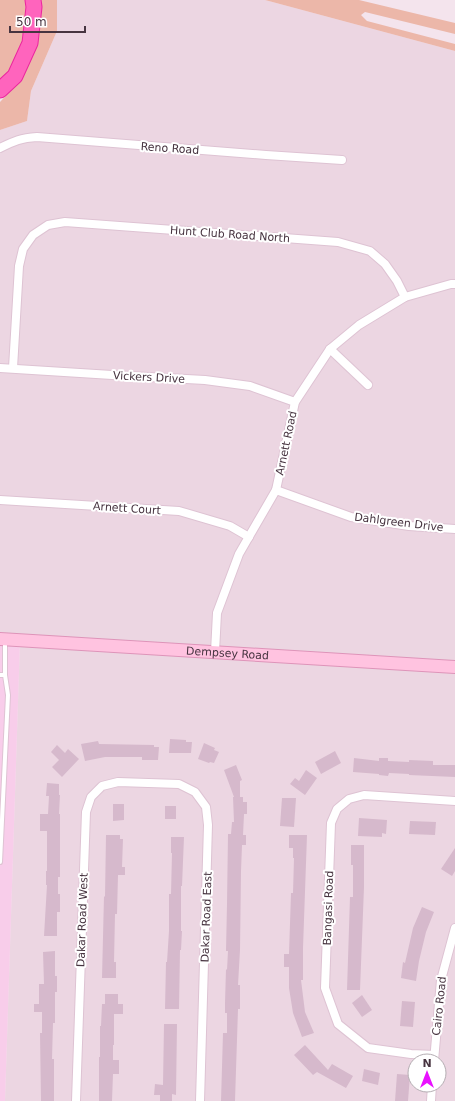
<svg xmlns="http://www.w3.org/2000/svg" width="455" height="1101" font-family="'DejaVu Sans',sans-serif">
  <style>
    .residential { fill: #ecd6e2; fill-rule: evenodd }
    .commercial { fill: #f8cdea }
    .green { fill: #ecb7a9 }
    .building { fill: #d6b9cc }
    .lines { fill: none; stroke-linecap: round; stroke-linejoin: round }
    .service-casing { stroke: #dec3d3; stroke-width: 6 }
    .minor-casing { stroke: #dec3d3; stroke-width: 10 }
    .secondary-casing { stroke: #de94b9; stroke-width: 14 }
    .motorway-casing { stroke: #eb279f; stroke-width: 17 }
    .service { stroke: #fff; stroke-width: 4 }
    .minor { stroke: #fff; stroke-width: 8 }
    .secondary { stroke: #ffc3e0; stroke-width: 12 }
    .motorway { stroke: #ff64bd; stroke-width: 15 }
    .labels { text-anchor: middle; stroke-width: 4; stroke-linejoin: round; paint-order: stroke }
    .street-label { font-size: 11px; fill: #473440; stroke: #fff }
  </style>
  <rect width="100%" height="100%" fill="#f4e4ed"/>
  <path class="residential" d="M 57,0 L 265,0 L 455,51 L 455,1101 L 5,1101 L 20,641 L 0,639 L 0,130 L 27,121 L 31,91 L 57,31 ZM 415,1061 L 439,1061 L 439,1085 L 415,1085 Z"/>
  <polygon class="commercial" points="0,639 20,641 5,1101 0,1101"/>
  <g class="green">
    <polygon points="0,0 27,0 27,32 13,67 0,84"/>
    <polygon points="38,0 57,0 57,31 31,91 27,121 0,130 0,102 16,85"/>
    <polygon points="265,0 359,0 455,23 455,34 365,12 361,15 367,21 455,44 455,51"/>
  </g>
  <g class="building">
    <polygon points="170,739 186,740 186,742 192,742 191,753 169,753"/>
    <polygon points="98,741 99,744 154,745 154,747 159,747 158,760 142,760 142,757 105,757 85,761 81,744"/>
    <polygon points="204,743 215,748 214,750 219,752 214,763 210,762 209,763 198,759"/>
    <polygon points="57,745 65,753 68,749 79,759 62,777 52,767 59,760 51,752"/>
    <polygon points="335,751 341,763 321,774 315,762"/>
    <polygon points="354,758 379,761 379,758 388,758 388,761 409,762 409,760 433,761 433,765 455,765 455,777 409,775 409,774 389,773 388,776 379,775 379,774 353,772"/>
    <polygon points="236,765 242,780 240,781 240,797 243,797 243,802 247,802 247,814 244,814 243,835 246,835 246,845 242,845 241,871 240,950 238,985 240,985 240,1009 238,1009 235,1101 221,1101 223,1033 227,1033 227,1013 225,1013 225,1003 226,969 227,970 228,951 226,951 227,904 228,834 231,834 232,822 234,822 233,797 234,797 224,770"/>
    <polygon points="306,770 317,778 305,795 290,784 295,778 299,781"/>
    <polygon points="47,783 59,784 59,795 60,795 59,814 60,814 60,877 58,877 58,894 60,894 60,912 57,912 57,936 44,936 47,885 46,885 46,871 47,871 47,831 40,831 40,814 48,814 49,796 46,796"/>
    <polygon points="282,798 296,798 294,827 280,826"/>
    <polygon points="113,804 124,804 124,820 113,821"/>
    <rect x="165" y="806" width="11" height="13"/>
    <polygon points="359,818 387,820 386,834 382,833 382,837 358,836"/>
    <polygon points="410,821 436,822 435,835 409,834"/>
    <polygon points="106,835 120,835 120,839 123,839 122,867 125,867 125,875 118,875 117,914 115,914 114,962 116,962 116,978 102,978 104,896 105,897"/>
    <polygon points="289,835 307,835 303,948 303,980 301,980 305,1012 314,1033 302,1037 293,1013 289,988 289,967 284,967 284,954 289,954 291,893 293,893 294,858 293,858 293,848 289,848"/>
    <polygon points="171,837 184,837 182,886 181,886 181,931 182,931 181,950 180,950 179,1009 165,1009 166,962 167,962 169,931 169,894 171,894 172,853 171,853"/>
    <polygon points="351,845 364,845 364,887 360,990 347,990 350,897 353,897 353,865 351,865"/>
    <polygon points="455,848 455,871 452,876 441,869"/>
    <polygon points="422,907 434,912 426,932 419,961 416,981 401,978 403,962 405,963 413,928"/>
    <polygon points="55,951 55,976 57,976 57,992 55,992 55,1023 53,1023 52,1059 54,1059 54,1101 41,1101 40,1033 42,1033 42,1012 34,1012 34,1004 39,1004 39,984 44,984 43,952"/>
    <polygon points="105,994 118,994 118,1004 123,1004 123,1014 114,1014 114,1045 113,1045 113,1060 119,1060 119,1074 113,1074 112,1101 99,1101 99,1057 100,1057 100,1026 101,1026 102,1004 105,1004"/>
    <polygon points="362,995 372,1010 362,1017 352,1003"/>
    <polygon points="402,1001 415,1002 413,1027 400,1026"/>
    <polygon points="164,1024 177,1024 176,1095 172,1094 172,1101 160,1101 160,1095 154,1095 155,1084 163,1085"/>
    <polygon points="305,1045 328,1070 332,1064 353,1076 346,1088 317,1072 313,1075 294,1055"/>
    <polygon points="364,1069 380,1073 378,1085 362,1081"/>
    <polygon points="397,1074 410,1075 408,1101 395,1101"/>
  </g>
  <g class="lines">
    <g class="service-casing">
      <g id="service">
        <polyline points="5,640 5,675"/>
        <polyline points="0,675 5,675 8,695 0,862"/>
      </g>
    </g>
    <g class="minor-casing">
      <g id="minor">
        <path d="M 0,148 C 14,141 21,138 37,137 L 266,155 L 342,160"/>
        <polyline points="330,349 368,385"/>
        <polyline points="0,368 112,375 205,380 250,386 295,402"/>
        <polyline points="13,368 19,266 23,249 33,235 48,225 65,222 338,242 370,251 385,264 397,281 405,297"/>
        <polyline points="276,490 351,517 409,526 455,529"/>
        <polyline points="0,500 179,511 230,526 249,537"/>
        <polyline points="215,652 217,613 239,554 276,490 295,402 330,349 359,325 405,297 451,284 455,284"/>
        <polyline points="434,1055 411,1054 368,1048 338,1024 325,988 331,823 337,809 349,799 364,795 455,801"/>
        <polyline points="434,1061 441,980 455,928"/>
        <polyline points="76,1101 86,812 91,797 102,786 118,782 179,784 195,792 206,807 208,825 200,1101"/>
        <polyline points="431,1101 432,1085"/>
      </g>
    </g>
    <g class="secondary-casing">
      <g id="secondary">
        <path id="s1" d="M 0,639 L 455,667"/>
      </g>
    </g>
    <g class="motorway-casing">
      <polyline id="motorway" points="0,90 15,76 30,43 34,7 33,0"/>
    </g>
    <use href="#service" class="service"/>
    <use href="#minor" class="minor"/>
    <use href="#secondary" class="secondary"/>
    <use href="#motorway" class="motorway"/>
  </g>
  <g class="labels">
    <g class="street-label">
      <text transform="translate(170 148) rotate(4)" y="4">Reno Road</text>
      <text transform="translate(230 234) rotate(4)" y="4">Hunt Club Road North</text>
      <text transform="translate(149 377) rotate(3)" y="4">Vickers Drive</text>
      <text transform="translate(286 443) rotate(-78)" y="4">Arnett Road</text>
      <text transform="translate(127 508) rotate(4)" y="4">Arnett Court</text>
      <text transform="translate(399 522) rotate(7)" y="4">Dahlgreen Drive</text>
      <text dy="4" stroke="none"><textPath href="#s1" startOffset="228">Dempsey Road</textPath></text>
      <text transform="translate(328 908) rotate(-88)" y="4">Bangasi Road</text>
      <text transform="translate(206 917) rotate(-88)" y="4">Dakar Road East</text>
      <text transform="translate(82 920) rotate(-88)" y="4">Dakar Road West</text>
      <text transform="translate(439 1006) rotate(-84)" y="4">Cairo Road</text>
    </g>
  </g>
  <g transform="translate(427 1073)"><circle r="19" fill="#ffffff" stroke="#b5aeb3"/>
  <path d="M0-3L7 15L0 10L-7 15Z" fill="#e910ff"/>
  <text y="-6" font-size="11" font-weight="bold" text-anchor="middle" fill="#473440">N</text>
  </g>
  <path d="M10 26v6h75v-6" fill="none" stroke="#473440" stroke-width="2"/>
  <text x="16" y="26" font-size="12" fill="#473440" stroke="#ffffff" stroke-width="3" paint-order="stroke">50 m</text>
</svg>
